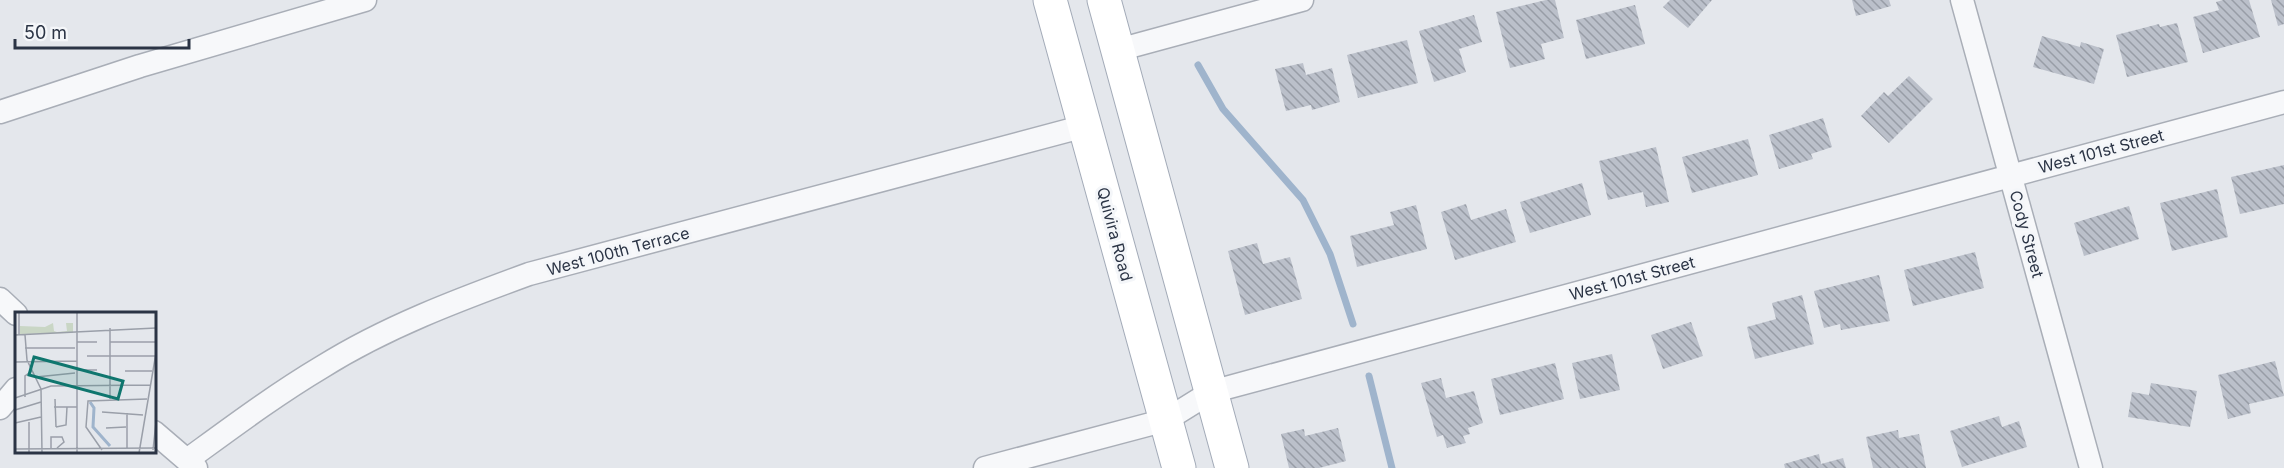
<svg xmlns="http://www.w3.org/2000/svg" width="2284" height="468" font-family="Inter,sans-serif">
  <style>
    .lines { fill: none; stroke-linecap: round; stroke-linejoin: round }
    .stream { stroke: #9fb4cc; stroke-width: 7 }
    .building { fill: url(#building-back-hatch) }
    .street-casing { stroke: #a9aeb7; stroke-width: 25 }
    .primary-casing { stroke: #a3abb8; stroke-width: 35 }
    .street { stroke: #f7f8fa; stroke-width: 22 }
    .primary { stroke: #fff; stroke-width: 33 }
    .labels { text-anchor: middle; stroke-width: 6; stroke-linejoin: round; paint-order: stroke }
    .street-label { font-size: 16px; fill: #2b3445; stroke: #f4f6f9 }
    .inset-river { fill: none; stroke: #9fb4cc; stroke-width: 3 }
    .inset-road { fill: none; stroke: #9a9fa9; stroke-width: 1.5 }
    .view { fill: #0f766e; fill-opacity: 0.15; stroke: #0f766e; stroke-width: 3 }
    .inset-edge { fill: none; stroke: #2b3445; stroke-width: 3 }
  </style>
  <defs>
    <pattern id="building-back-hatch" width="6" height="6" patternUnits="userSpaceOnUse" patternTransform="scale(1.5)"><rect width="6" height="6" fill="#bbc0ca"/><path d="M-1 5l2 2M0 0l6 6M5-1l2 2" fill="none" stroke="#989da6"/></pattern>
  </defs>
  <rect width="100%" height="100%" fill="#e4e7ec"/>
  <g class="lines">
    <g class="stream">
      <polyline points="1198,65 1223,109 1303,200 1330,254 1353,324"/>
      <polyline points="1369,376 1392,468"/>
    </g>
  </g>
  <g class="building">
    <polygon points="1546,0 1555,0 1564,38 1541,44 1545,59 1510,68 1496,12"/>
    <polygon points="1670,0 1712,0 1688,28 1663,7"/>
    <polygon points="1852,0 1889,0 1891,6 1856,16"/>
    <polygon points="2223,0 2249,0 2260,37 2203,53 2193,17 2219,10 2216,2"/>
    <polygon points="2271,0 2284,0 2284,24 2278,26"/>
    <polygon points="1635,5 1645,44 1586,59 1576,20"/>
    <polygon points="1474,15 1482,42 1459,49 1466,72 1434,82 1419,31"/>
    <polygon points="2177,23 2188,62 2127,77 2116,35 2159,24 2160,27"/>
    <polygon points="2042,36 2080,47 2081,42 2104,49 2094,84 2033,67"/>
    <polygon points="1407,40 1418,83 1358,98 1347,55"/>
    <polygon points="1303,63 1306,75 1332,68 1340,102 1312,110 1311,105 1286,111 1275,69"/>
    <polygon points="1909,76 1933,99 1889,143 1861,116 1884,92 1888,96"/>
    <polygon points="1823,118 1832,147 1811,154 1813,159 1779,169 1769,135"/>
    <polygon points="1748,139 1758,175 1692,193 1682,157"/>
    <polygon points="1656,147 1669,202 1646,207 1643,192 1608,200 1599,161"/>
    <polygon points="2284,165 2284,204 2240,214 2231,177"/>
    <polygon points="1582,183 1591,215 1530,233 1520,202"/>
    <polygon points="2217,189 2228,237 2172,251 2160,203"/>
    <polygon points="1466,204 1471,220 1506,209 1516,242 1455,260 1441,212"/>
    <polygon points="1416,205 1427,249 1357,267 1350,236 1394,225 1390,212"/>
    <polygon points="2129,206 2139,239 2084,256 2074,223"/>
    <polygon points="1257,243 1263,264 1290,257 1302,299 1245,315 1228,251"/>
    <polygon points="1975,252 1984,288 1913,306 1904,270"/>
    <polygon points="1879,275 1890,321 1841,330 1840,324 1824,328 1814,291"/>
    <polygon points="1802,295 1814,344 1755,359 1747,327 1776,319 1772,303"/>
    <polygon points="1691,322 1703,356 1663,369 1651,335"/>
    <polygon points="1612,354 1620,390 1580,399 1572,363"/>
    <polygon points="2275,361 2284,396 2249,404 2251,413 2228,419 2218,375"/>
    <polygon points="1555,363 1564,399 1500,415 1491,379"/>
    <polygon points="1441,378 1446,398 1474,391 1483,423 1468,428 1470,434 1463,436 1466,443 1447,448 1443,435 1437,437 1421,383"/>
    <polygon points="2151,383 2197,391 2190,427 2128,417 2132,392 2149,395"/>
    <polygon points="1999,416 2002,427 2019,421 2027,447 1962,467 1950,431"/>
    <polygon points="1338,428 1346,461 1319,468 1289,468 1281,434 1304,429 1305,436"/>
    <polygon points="1898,430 1899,438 1919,434 1926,468 1873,468 1866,437"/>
    <polygon points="1819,454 1821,464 1843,458 1846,468 1785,468 1784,464"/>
  </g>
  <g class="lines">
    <g class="street-casing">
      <g id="street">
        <polyline points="1962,0 2091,468"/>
        <polyline points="1118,50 1302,0"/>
        <polyline points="0,112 140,66 365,0"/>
        <polyline points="0,299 16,314"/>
        <polyline points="0,408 16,389"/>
        <polyline points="154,432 196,468"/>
        <path d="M 187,460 C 231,428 275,395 322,367 C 386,327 458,300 529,274 L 1085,126"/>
        <polyline points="985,468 1166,420 1211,392 2284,102"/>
      </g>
    </g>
    <g class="primary-casing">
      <g id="primary">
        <polyline points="1050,0 1179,468"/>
        <polyline points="1104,0 1232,468"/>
      </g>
    </g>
    <use href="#street" class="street"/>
    <use href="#primary" class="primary"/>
  </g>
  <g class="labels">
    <g class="street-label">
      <text transform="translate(2101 151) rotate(-15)" y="6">West 101st Street</text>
      <text transform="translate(1115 234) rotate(75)" y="6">Quivira Road</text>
      <text transform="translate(2027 234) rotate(75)" y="6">Cody Street</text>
      <text transform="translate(618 251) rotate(-15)" y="6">West 100th Terrace</text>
      <text transform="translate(1632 278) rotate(-15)" y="6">West 101st Street</text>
    </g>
  </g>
  <g transform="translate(15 312)">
    <rect width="141" height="141" fill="#e4e7ec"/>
    <path d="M 38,11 L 39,19 L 42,20 L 52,19 L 51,11 L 58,11 L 58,21 L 5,22 L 5,14 L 30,15 Z" fill="#c9d6c5"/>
    <path class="inset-river" d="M 75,90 L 79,96 L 78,115 L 95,134"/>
    <path class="inset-road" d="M 4,0 L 4,23M 62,0 L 62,141M 95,16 L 95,87M 0,23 L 141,16M 10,23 L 12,48 L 26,77 L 27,141M 62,30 L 82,30M 95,30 L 141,30M 10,36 L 60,36M 72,44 L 140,44M 0,50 L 62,49M 62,58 L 82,58M 110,59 L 137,59M 21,65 L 60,61M 10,85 L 10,64 L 17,59M 0,86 L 36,74 L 135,73M 40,87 L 41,115M 39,95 L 62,95M 0,98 L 26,90M 87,100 L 128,103M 14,110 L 14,141M 0,111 L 26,105M 41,115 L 51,113 L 52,95M 91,116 L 111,115M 112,136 L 112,101M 0,137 L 141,136M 36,137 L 36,125 L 47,125 L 49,130 L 42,136M 87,138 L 71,115 L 73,89 L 132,87M 138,138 L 141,110M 124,141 L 141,41"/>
    <path class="view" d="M 19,45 L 108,69 L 103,87 L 14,63 Z"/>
    <rect width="141" height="141" class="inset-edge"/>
  </g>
  <path d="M15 39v9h174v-9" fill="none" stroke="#2b3445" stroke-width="3"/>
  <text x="24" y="39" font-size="18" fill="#2b3445" stroke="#f4f6f9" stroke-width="4.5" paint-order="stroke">50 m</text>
</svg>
